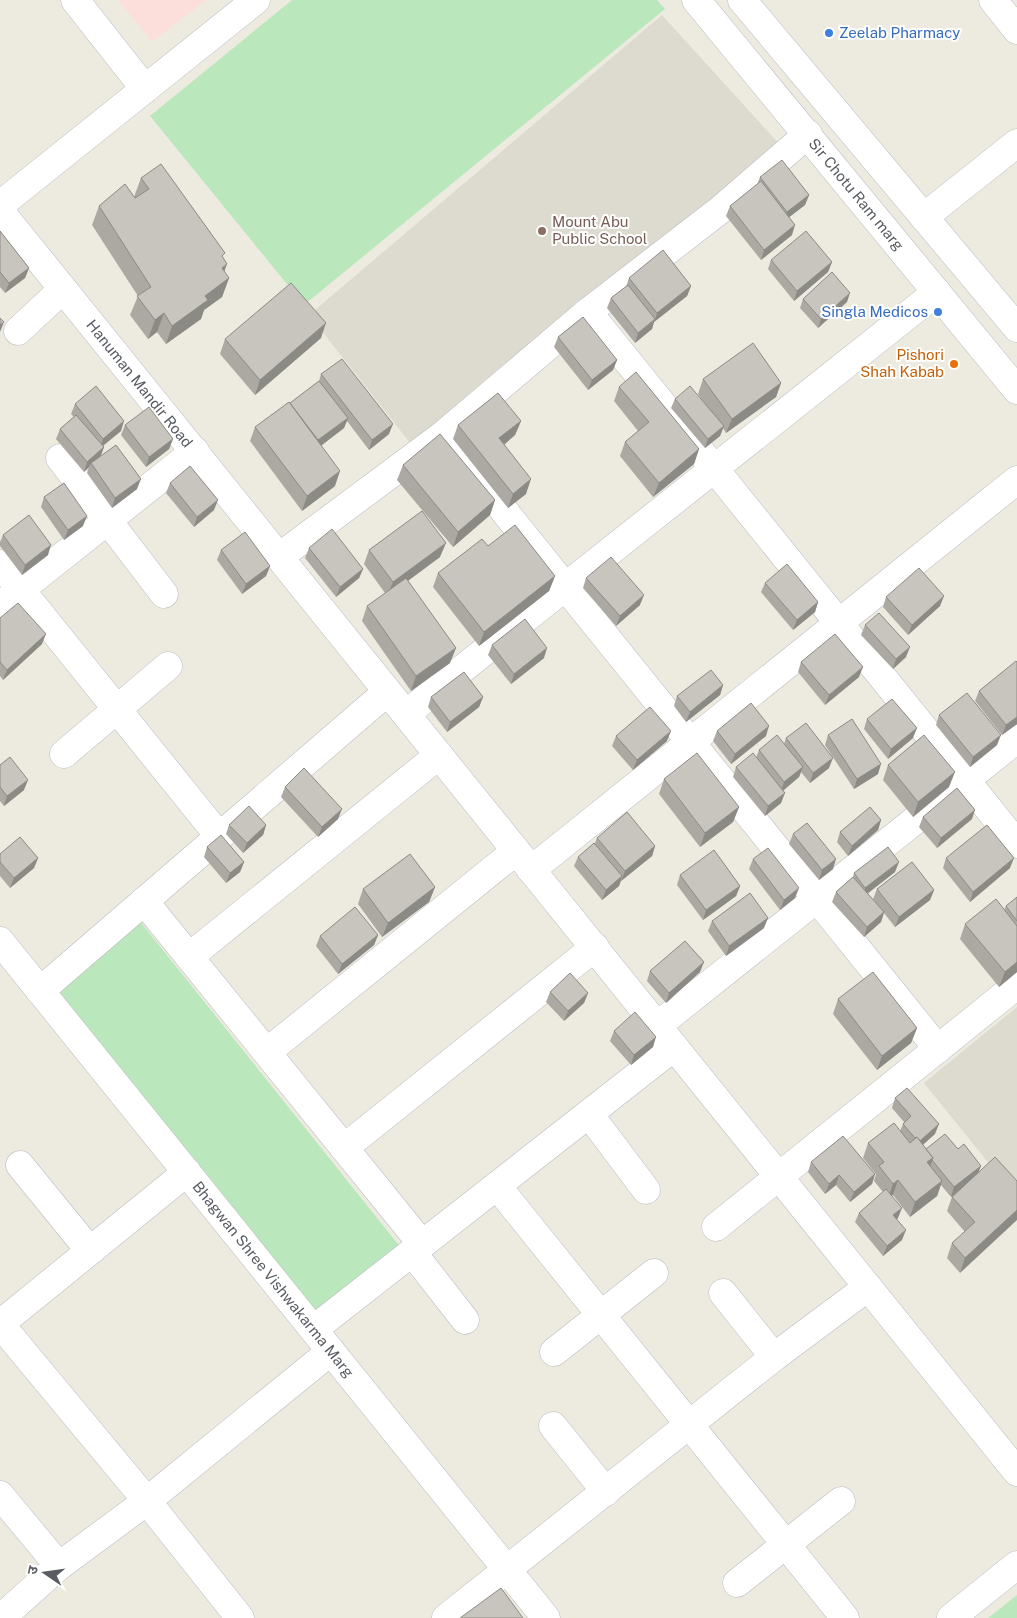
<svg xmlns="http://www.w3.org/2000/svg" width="1017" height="1618" font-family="'Public Sans','Noto Sans Devanagari',sans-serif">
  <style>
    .education { fill: #dddacf }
    .medical { fill: #fcdfda }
    .park { fill: #bbe7bd }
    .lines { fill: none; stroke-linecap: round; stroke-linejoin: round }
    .minor-casing { stroke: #b8bbc1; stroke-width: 29 }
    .minor { stroke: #fff; stroke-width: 28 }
    .wall { fill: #aca9a3 }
    .shaded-wall { fill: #8c8a85 }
    .building { fill: #c8c5be; stroke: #8c8a85 }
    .shop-dot { fill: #3f7fe0; stroke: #fff; stroke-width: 2 }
    .education-dot { fill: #8d6e63; stroke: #fff; stroke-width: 2 }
    .food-dot { fill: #e8710a; stroke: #fff; stroke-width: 2 }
    .labels { text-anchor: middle; stroke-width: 4; stroke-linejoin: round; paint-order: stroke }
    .shop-label { font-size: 15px; fill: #366cbe; stroke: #fff; text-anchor: start }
    .street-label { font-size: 15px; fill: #595d63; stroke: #fff }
    .education-label { font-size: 15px; fill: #785e54; stroke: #fff; text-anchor: start }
    .food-label { font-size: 15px; fill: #c56008; stroke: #fff; text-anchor: end }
  </style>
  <rect width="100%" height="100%" fill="#edebe0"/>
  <g class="education">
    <polygon points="662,15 782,147 411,444 309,315"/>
    <polygon points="1017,1007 1017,1198 924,1083"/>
  </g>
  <polygon class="medical" points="118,0 206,0 152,42"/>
  <g class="park">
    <polygon points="292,0 657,0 665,9 304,305 150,116"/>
    <polygon points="139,920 401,1248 311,1321 49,993"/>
    <polygon points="1017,1595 1017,1618 988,1618"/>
  </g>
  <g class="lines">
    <g class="minor-casing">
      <g id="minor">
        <polyline points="75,0 145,89"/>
        <path id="s1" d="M 696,0 L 1017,390"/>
        <polyline points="742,0 1017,328"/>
        <polyline points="993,0 1017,30"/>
        <polyline points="0,205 256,0"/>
        <path id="s2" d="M 0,211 L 1017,1472"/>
        <polyline points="924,217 1017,143"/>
        <polyline points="588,312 1017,844"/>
        <polyline points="18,331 63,289"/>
        <polyline points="443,435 938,1049"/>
        <polyline points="60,458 164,594"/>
        <polyline points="279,557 443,435 588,312 720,210 808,134"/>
        <polyline points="0,564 219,836"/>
        <polyline points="0,606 195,451"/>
        <polyline points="406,714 565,587 937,292"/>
        <polyline points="64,754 168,666"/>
        <polyline points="531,870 1017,480"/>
        <polyline points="144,901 422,1244"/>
        <path id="s3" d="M 0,941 L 546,1618"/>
        <polyline points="189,957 439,755"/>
        <polyline points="40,991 387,692"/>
        <polyline points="657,1026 1017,739"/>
        <polyline points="267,1052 516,851"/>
        <polyline points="589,1114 646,1190"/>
        <polyline points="344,1148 595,947"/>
        <polyline points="20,1165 90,1251"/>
        <polyline points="497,1186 845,1618"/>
        <polyline points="716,1227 1017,985"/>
        <polyline points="412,1252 465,1320"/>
        <polyline points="723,1293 774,1357"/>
        <polyline points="0,1324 147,1501 240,1618"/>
        <polyline points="0,1324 187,1172"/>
        <polyline points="314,1329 674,1047"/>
        <polyline points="554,1352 654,1273"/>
        <polyline points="553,1426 606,1492"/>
        <polyline points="0,1495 59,1566"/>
        <polyline points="737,1583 841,1501"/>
        <polyline points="1,1618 59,1566 147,1501 331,1351"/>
        <polyline points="446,1618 774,1357 868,1287"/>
        <polyline points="951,1618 1017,1565"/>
      </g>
    </g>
    <use href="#minor" class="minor"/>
  </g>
  <g class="wall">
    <polygon points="760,177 809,195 805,205 789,217 792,235 761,260 726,216 730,206 757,185"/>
    <polygon points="141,178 223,259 224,272 229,278 222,297 204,310 201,319 166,344 157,332 148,339 130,315 138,296 92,225 99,206 134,197"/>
    <polygon points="0,231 29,268 25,278 5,293 0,287"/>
    <polygon points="771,260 832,262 828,272 794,301 768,269"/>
    <polygon points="629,278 691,286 687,296 654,322 652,329 635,343 607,308 611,298 626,287"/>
    <polygon points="803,299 847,302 818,328 800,308"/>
    <polygon points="558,337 617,360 613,370 588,390 554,347"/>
    <polygon points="321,338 255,395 220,354 225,339"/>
    <polygon points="321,374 389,434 369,450 347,421 344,428 321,446 335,486 302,511 250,441 255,427 290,404 290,403 319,381"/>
    <polygon points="703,379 781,383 776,397 726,433 723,428 720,436 705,448 671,408 675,399 704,403 698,394"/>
    <polygon points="619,387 699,449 694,464 653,497 620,456 625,442 638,431 614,401"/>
    <polygon points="75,404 121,431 103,446 104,447 101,456 137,489 112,508 87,473 89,467 84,472 56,439 60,429 74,417 71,414"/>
    <polygon points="521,421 515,435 504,445 526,494 508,508 453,439 458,425"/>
    <polygon points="125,425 173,439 169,449 146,467 121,435"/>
    <polygon points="403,465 495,500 490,515 453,547 397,480"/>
    <polygon points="170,483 214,510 194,527 166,493"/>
    <polygon points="44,497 83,526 64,540 41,507"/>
    <polygon points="3,535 48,555 22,575 0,546 0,542"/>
    <polygon points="488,546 555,576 549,591 479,646 433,587 438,573"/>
    <polygon points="309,548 363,569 359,578 336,597 305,558"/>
    <polygon points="221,550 270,566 266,576 242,594 217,560"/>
    <polygon points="369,550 440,557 408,581 450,663 411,691 362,621 367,606 385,593 364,564"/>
    <polygon points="586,578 640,605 616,626 583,588"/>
    <polygon points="765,583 818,602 815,612 793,630 761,592"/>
    <polygon points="886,597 940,606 908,635 883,607"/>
    <polygon points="0,618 42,644 3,680 0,676"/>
    <polygon points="865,625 906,657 893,669 861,635"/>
    <polygon points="492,645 544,658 511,684 488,655"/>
    <polygon points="801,662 859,677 825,705 798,672"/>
    <polygon points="1017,662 1017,724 1002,735 975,701 979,691"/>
    <polygon points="723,685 720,695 686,722 674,706 677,696"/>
    <polygon points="431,697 483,697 479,707 447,732 428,707"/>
    <polygon points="939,715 997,745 970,767 936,725"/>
    <polygon points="867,719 913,738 888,759 864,729"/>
    <polygon points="717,731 766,736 731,764 713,741"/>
    <polygon points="828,735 878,774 854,789 825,745"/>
    <polygon points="616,736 667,741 633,770 612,746"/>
    <polygon points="786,738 829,768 810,783 801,772 799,777 783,791 781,803 765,816 733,777 736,767 756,758 759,750 784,744"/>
    <polygon points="0,765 24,790 4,806 0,801"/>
    <polygon points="888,765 949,787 913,817 883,780"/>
    <polygon points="664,779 739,807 733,822 700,847 659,794"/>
    <polygon points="285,787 338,819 318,837 281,797"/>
    <polygon points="923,817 972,819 937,848 919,827"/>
    <polygon points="881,820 878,830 848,856 837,842 840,832"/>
    <polygon points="229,825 266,825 263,835 243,853 226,834"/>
    <polygon points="793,834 833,869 819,880 789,844"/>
    <polygon points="597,838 655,846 652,856 621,881 619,886 602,900 574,866 578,857 595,843"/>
    <polygon points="207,847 244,862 240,872 226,883 204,857"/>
    <polygon points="0,854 38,858 34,868 10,888 0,876"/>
    <polygon points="946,858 1010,868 970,902 943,868"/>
    <polygon points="753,859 795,898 780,910 749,869"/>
    <polygon points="895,872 867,893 881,909 873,899 877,889 934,890 930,900 895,927 884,913 881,922 864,937 832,902 836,892 853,877 854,873"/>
    <polygon points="680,875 740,886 736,896 703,920 677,885"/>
    <polygon points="435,887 429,902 382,937 358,904 363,889"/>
    <polygon points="1017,897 1017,972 999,987 960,939 965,924 1004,910 1006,906"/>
    <polygon points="712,921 764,928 726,956 708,931"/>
    <polygon points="378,935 374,945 338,974 316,946 320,936"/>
    <polygon points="650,971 700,972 666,1003 647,981"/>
    <polygon points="550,992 588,993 584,1003 564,1021 546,1002"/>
    <polygon points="838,999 917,1028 911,1043 877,1070 833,1014"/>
    <polygon points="614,1031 653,1047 631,1065 610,1041"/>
    <polygon points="895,1098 935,1134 923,1144 926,1149 958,1149 981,1166 978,1172 1017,1181 960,1273 947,1258 952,1243 965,1232 947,1211 952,1197 960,1189 951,1197 941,1185 937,1196 910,1217 893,1195 892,1195 898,1218 897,1219 902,1240 883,1256 855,1222 859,1213 883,1192 874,1181 876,1174 863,1158 868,1143 900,1131 903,1124 904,1122 892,1108"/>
    <polygon points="811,1162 875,1174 872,1184 850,1202 836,1185 825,1194 808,1172"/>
  </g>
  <g class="shaded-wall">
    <polygon points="809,195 805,205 783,222 787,212"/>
    <polygon points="795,225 792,235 761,260 764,250"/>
    <polygon points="832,262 828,272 794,301 797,291"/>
    <polygon points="227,264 220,283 222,268"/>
    <polygon points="29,268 25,278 5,293 9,283"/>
    <polygon points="229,278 222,297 204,310 201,319 166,344 172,326 205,296"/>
    <polygon points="691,286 687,296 654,322 652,329 635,343 638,333 655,320 657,313"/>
    <polygon points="850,293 847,302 818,328 821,319"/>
    <polygon points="164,313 157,332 148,339 155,320"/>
    <polygon points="4,322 0,332 0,325"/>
    <polygon points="326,323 321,338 255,395 260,380"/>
    <polygon points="617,360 613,370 588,390 592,380"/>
    <polygon points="781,383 776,397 726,433 732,419"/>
    <polygon points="348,418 344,428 315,450 318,440"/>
    <polygon points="124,421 121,431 100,448 103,439"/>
    <polygon points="521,421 515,435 494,453 499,438"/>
    <polygon points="393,424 389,434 369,450 372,440"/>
    <polygon points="724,426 720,436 705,448 708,439"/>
    <polygon points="173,439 169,449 146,467 149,457"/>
    <polygon points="104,447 100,457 91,463 89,467 84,472 87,462"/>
    <polygon points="699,449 694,464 653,497 659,483"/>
    <polygon points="340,471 335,486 302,511 307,496"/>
    <polygon points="141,479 137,489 112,508 115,498"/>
    <polygon points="531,479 526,494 508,508 513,494"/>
    <polygon points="218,500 214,510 194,527 197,517"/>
    <polygon points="495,500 490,515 453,547 458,532"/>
    <polygon points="87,516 83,526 64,540 68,530"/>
    <polygon points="446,543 440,557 387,596 393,582"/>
    <polygon points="51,545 48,555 22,575 25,565"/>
    <polygon points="270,566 266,576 242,594 246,584"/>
    <polygon points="363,569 359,578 336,597 340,587"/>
    <polygon points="555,576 549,591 479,646 484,632"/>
    <polygon points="644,595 640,605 616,626 620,616"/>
    <polygon points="944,596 940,606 908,635 912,625"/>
    <polygon points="818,602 815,612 793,630 797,620"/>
    <polygon points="46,634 42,644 3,680 7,670"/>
    <polygon points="910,647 906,657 893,669 896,659"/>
    <polygon points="456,648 450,663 411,691 416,676"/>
    <polygon points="547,648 544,658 511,684 514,674"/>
    <polygon points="863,667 859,677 825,705 829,695"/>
    <polygon points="723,685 720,695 686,722 690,712"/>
    <polygon points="483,697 479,707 447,732 450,722"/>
    <polygon points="1017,717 1017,724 1002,735 1006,725"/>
    <polygon points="769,726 766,736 731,764 735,754"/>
    <polygon points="917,728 913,738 888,759 891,749"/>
    <polygon points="671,731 667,741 633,770 637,760"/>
    <polygon points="1001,735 997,745 970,767 973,757"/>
    <polygon points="833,758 829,768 810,783 813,773"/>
    <polygon points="881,764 878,774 854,789 857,779"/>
    <polygon points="803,767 799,777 781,792 784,782"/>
    <polygon points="955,772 949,787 913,817 918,802"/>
    <polygon points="28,780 24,790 4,806 7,796"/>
    <polygon points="785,793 781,803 765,816 768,806"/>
    <polygon points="739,807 733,822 700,847 705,833"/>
    <polygon points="342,809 338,819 318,837 322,827"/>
    <polygon points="975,810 972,819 937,848 941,838"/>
    <polygon points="881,820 878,830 848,856 852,846"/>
    <polygon points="266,825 263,835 243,853 247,843"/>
    <polygon points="655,846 652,856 621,881 625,871"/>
    <polygon points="38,858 34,868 10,888 14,878"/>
    <polygon points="1014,858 1010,868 970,902 973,892"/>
    <polygon points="836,859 833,869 819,880 822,870"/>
    <polygon points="244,862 240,872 226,883 230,873"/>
    <polygon points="899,862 895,872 862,898 865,888"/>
    <polygon points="622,876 619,886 602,900 606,890"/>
    <polygon points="740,886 736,896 703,920 706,910"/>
    <polygon points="435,887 429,902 382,937 388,923"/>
    <polygon points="799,888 795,898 780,910 784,900"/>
    <polygon points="934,890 930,900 895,927 899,917"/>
    <polygon points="884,912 881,922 864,937 867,927"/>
    <polygon points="768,918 764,928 726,956 729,946"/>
    <polygon points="378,935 374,945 338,974 342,964"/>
    <polygon points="704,962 700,972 666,1003 669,993"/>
    <polygon points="1017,962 1017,972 999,987 1005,972"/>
    <polygon points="588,993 584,1003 564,1021 568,1011"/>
    <polygon points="917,1028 911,1043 877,1070 882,1056"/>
    <polygon points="656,1037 653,1047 631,1065 634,1055"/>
    <polygon points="939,1124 935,1134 915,1152 918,1142"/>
    <polygon points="933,1158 928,1172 927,1162"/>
    <polygon points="981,1166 977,1176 951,1197 954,1187"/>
    <polygon points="875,1174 872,1184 850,1202 854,1192"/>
    <polygon points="839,1175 836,1185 825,1194 829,1184"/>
    <polygon points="898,1180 893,1195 888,1198 893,1184"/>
    <polygon points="942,1181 937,1196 910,1217 915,1202"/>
    <polygon points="902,1208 898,1218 890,1225 893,1215"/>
    <polygon points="1017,1210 1017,1220 960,1273 965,1258"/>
    <polygon points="906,1230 902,1240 883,1256 887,1246"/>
  </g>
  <g class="building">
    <polygon points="782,160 809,195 787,212 760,177"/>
    <polygon points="161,164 225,253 222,256 227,264 222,268 229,278 205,296 208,300 172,326 164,313 155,320 137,296 151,287 99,206 125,184 135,198 149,189 141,178"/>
    <polygon points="761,181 795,225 764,250 730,206"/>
    <polygon points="0,231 29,268 9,283 0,272"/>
    <polygon points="806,231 832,262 797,291 771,260"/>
    <polygon points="663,250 691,286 657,313 629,278"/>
    <polygon points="832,272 850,293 821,319 803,299"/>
    <polygon points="291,283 326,323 260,380 225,339"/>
    <polygon points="628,285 655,319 638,333 611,298"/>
    <polygon points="583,317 617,360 592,380 558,337"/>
    <polygon points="0,318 4,322 0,325"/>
    <polygon points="753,343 781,383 732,419 703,379"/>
    <polygon points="342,359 393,424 372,440 321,374"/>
    <polygon points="636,372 699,449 659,483 625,442 649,422 619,387"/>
    <polygon points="319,381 348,418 318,440 290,403"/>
    <polygon points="96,386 124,421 103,439 75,404"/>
    <polygon points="690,386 724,426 708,439 675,399"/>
    <polygon points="498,393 521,421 499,438 531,479 513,494 458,425"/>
    <polygon points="289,402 340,471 307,496 255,427"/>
    <polygon points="149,407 173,439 149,457 125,425"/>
    <polygon points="76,415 104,447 87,462 60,429"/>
    <polygon points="440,434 495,500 458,532 403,465"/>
    <polygon points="116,445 141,479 115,498 91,463"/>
    <polygon points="190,466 218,500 197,517 170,483"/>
    <polygon points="64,483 87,516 68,530 44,497"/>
    <polygon points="422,511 446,543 393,582 369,550"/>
    <polygon points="29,515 51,545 25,565 3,535"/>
    <polygon points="515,525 555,576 484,632 438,573 482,539 488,546"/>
    <polygon points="332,529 363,569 340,587 309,548"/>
    <polygon points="245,532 270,566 246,584 221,550"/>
    <polygon points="611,557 644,595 620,616 586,578"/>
    <polygon points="787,564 818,602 797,620 765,583"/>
    <polygon points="919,568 944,596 912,625 886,597"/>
    <polygon points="406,578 456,648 416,676 367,606"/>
    <polygon points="18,603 46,634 7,670 0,662 0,618"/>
    <polygon points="879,613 910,647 896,659 865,625"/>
    <polygon points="525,619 547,648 514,674 492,645"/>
    <polygon points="835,634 863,667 829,695 801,662"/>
    <polygon points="1016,661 1017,662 1017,717 1006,725 979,691"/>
    <polygon points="711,670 723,685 690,712 677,696"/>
    <polygon points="464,672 483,697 450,722 431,697"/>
    <polygon points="967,693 1001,735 973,757 939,715"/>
    <polygon points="892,699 917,728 891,749 867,719"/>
    <polygon points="751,703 769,726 735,754 717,731"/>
    <polygon points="650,707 671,731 637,760 616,736"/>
    <polygon points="852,719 881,764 857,779 828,735"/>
    <polygon points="806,723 833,758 813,773 786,738"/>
    <polygon points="777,735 803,767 784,782 759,750"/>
    <polygon points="924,735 955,772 918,802 888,765"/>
    <polygon points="697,753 739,807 705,833 664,779"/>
    <polygon points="753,753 785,793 768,806 736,767"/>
    <polygon points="10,757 28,780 7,796 0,787 0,765"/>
    <polygon points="304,768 342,809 322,827 285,787"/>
    <polygon points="957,788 975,810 941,838 923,817"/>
    <polygon points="249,806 266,825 247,843 229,825"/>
    <polygon points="870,807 881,820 852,846 840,832"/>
    <polygon points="627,812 655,846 625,871 597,838"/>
    <polygon points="807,823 836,859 822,870 793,834"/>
    <polygon points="987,825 1014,858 973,892 946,858"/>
    <polygon points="221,835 244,862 230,873 207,847"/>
    <polygon points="20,837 38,858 14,878 0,862 0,854"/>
    <polygon points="594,843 622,876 606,890 578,857"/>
    <polygon points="888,847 899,862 865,888 854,873"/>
    <polygon points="768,848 799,888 784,900 753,859"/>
    <polygon points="714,850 740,886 706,910 680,875"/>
    <polygon points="410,854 435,887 388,923 363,889"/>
    <polygon points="912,862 934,890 899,917 877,889"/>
    <polygon points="853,877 884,912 867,927 836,892"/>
    <polygon points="750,893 768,918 729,946 712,921"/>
    <polygon points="1017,897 1017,921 1006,906"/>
    <polygon points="996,899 1017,926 1017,962 1005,972 965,924"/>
    <polygon points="355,907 378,935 342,964 320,936"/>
    <polygon points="685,941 704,962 669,993 650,971"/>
    <polygon points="873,972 917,1028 882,1056 838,999"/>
    <polygon points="570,973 588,993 568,1011 550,992"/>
    <polygon points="635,1012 656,1037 634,1055 614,1031"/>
    <polygon points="907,1088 939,1124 920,1141 917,1137 915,1138 903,1124 911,1116 895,1098"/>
    <polygon points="894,1123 910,1143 917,1137 933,1158 927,1162 942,1181 915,1202 898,1180 893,1184 879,1166 884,1162 868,1143"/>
    <polygon points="945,1134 958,1149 964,1144 981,1166 954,1187 932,1160 933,1158 926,1149"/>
    <polygon points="843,1136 875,1174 854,1192 839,1175 829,1184 811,1162"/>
    <polygon points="995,1157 1017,1181 1017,1210 965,1258 952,1243 975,1222 952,1197"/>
    <polygon points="886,1189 902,1208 893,1215 906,1230 887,1246 859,1213"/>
    <polygon points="501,1588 523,1618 460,1618"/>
  </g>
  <g class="shop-dot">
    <circle cx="829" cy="33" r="5"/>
    <circle cx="938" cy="312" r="5"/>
  </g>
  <circle class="education-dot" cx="542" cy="231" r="5"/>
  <circle class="food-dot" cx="954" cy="364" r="5"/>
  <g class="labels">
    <g class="shop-label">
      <text x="839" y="38">Zeelab Pharmacy</text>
      <text x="928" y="317" text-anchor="end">Singla Medicos</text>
    </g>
    <g class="street-label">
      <text dy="5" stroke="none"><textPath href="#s1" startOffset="252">Sir Chotu Ram marg</textPath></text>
      <text dy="5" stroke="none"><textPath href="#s2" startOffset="222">Hanuman Mandir Road</textPath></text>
      <text dy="5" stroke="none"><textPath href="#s3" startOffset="435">Bhagwan Shree Vishwakarma Marg</textPath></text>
    </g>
    <g class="education-label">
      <text x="552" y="227">Mount Abu<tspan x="552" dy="17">Public School</tspan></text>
    </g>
    <g class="food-label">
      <text x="944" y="360">Pishori<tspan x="944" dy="17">Shah Kabab</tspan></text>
    </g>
  </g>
  <g transform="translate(45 1573) rotate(283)" stroke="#ffffff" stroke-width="4" paint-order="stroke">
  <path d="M0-4L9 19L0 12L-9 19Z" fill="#595d63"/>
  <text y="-8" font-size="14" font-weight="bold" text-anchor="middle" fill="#595d63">उ</text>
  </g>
</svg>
